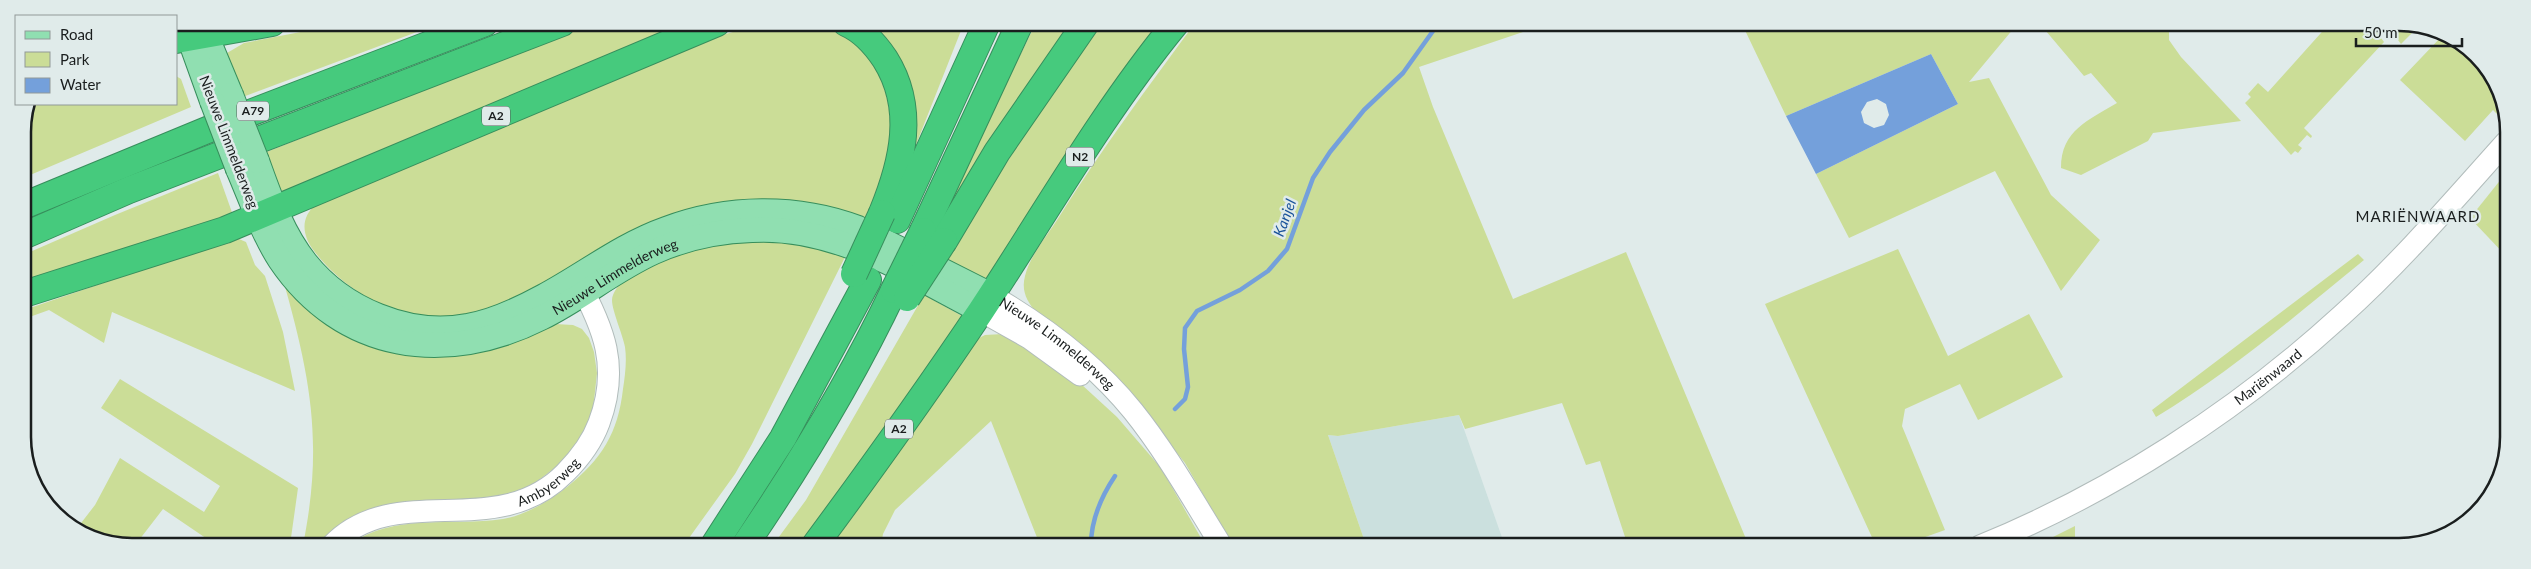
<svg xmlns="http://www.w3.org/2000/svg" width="2531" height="569" font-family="Lato,sans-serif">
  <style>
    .built { fill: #cbe0de }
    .green { fill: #cbdd97 }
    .water { fill: #74a0db; fill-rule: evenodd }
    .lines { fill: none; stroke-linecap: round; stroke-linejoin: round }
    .stream { stroke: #74a0db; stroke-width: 4.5 }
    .secondary-casing { stroke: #b1bcbb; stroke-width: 23 }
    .primary-casing { stroke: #378e5c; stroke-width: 26 }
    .highway-casing { stroke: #378e5c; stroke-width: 28 }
    .secondary { stroke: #fff; stroke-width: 21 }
    .primary { stroke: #90dfb1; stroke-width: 24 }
    .highway { stroke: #46ca7d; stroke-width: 26 }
    .primary-bridge-casing { stroke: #378e5c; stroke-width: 26; stroke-linecap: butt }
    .highway-bridge-casing { stroke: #378e5c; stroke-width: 28; stroke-linecap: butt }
    .primary-bridge { stroke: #90dfb1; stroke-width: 24 }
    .highway-bridge { stroke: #46ca7d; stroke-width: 26 }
    .labels { text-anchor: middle; stroke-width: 5; stroke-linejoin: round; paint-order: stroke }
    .shield { fill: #e0ebea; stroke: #555c5b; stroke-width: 1 }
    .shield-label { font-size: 12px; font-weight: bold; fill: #1a1e1e }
    .street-label { font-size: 14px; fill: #1a1e1e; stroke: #e0ebea }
    .neighbourhood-label { font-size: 15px; letter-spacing: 1px; fill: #1a1e1e; stroke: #e0ebea }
    .water-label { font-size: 15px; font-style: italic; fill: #1a539a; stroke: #e0ebea }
    .rim { fill: none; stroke: #1a1e1e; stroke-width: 2.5 }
  </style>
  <rect width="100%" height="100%" fill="#e0ebea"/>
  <polygon class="built" points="1459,415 1505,546 1366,545 1328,435 1338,436"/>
  <g class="green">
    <polygon points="347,23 441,23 240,98 227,64 227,53 244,43"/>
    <polygon points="591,23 699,23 308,185 283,191 278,190 264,153"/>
    <path d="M 765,23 C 780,23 796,21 811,24 C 883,38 901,108 885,172 C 881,188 871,205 864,221 L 839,212 C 741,236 642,258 545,285 C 528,289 512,299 496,306 C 473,316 446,319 422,316 C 380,311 339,284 314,251 C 302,235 300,218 316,204 L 715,37 Z"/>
    <polygon points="861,23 964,23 906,170 909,152"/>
    <polygon points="1036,23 1081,23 934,229"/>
    <polygon points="1102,23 1163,23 991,274 983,280 945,260 1061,77"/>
    <path d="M 1195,23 L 1534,24 L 1535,28 L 1419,67 L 1433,107 L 1513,299 L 1626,252 L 1749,546 L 1628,546 L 1600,461 L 1586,465 L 1562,403 L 1465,429 L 1459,415 L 1338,436 L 1328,435 L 1366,545 L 1232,545 L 1185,463 L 1134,400 L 1037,313 C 1027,302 1021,291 1025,276 C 1030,255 1048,235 1059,217 C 1101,150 1148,87 1195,23 Z"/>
    <polygon points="1742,24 2035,24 2014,28 1969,82 1989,78 2051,195 2100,240 2061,291 1995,171 1849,238 1816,174 1958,104 1931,54 1786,116"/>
    <path d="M 2040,24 L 2169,24 L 2169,40 L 2181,57 L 2241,121 L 2153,133 L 2148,141 L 2081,175 L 2061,168 C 2061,130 2089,120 2117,103 L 2091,73 L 2084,76 Z"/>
    <polygon points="2329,24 2371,25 2384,42 2304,128 2312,136 2311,138 2307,135 2298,145 2302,148 2298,153 2295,151 2291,155 2245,103 2251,97 2248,94 2258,83 2268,92"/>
    <polygon points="2387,25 2415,25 2418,27 2401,44"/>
    <polygon points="2442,36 2476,55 2506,110 2500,117 2493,110 2465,141 2400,80"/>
    <polygon points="176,76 181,79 191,107 23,178 23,126 27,106 33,104 176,104"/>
    <polygon points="218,173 234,218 24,283 23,255 115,215"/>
    <polygon points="2506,173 2506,256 2470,218"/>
    <path d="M 753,235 L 849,249 L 752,444 L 735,474 L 684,545 L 349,545 C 395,512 450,527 503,519 C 526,515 549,501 567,487 C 602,459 618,433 623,389 C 625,376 627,361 625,347 C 623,335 612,311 612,300 C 612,293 620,283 625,278 C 661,249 710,245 753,235 Z"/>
    <polygon points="232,239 239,239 246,242 255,265 265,276 283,332 295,391 112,312 104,343 49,310 24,319 24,310"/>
    <polygon points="1898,249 1948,356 2029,314 2063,377 1978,420 1960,384 1905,409 1902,426 1945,530 1900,546 1876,546 1765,304"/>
    <path d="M 2358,254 L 2364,260 C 2296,315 2231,372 2156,417 L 2152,410 Z"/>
    <path d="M 282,276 L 435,355 L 473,353 L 498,346 L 555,324 L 573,325 L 582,329 L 589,338 L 594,352 L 597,373 L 593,410 L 581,437 L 565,460 L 531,486 L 492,500 L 376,507 L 355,516 L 319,545 L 303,545 C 324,441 310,375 282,276 Z"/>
    <polygon points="924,295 964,317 801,545 773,545 806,500"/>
    <polygon points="1003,334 1069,373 1117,417 1161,468 1205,545 1040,545 991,421 895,510 883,534 881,545 825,545 973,341 985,335"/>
    <polygon points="120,379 298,488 290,545 216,545 163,509 136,544 111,544 78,527 95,505 120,458 204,512 220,486 101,408"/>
    <polygon points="2075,526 2075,546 2035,546"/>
  </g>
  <path class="water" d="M 1931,54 L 1958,104 L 1816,174 L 1786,116 ZM 1877,99 L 1886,104 L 1889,115 L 1884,125 L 1874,128 L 1864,123 L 1861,112 L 1867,102 Z"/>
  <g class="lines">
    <g class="stream">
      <polyline points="1175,409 1185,399 1188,387 1184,349 1185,328 1197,311 1240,290 1268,271 1287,249 1313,178 1330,152 1364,110 1403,73 1438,24"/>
      <path d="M 1091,545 C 1091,520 1101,497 1115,476"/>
    </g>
    <g class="secondary-casing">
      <g id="secondary">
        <path id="s1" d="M 991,295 C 1044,326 1094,363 1133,411 C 1166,452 1193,500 1221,545"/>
        <polyline points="981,311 1029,338 1080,375"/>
        <path id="s2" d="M 332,545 C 396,479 496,543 565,473 C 579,459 592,442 599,423 C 620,367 604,328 577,279"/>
        <path id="s3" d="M 1980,546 C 2112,492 2237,411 2342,315 C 2401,262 2453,201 2506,142"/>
      </g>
    </g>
    <g class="primary-casing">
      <g id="primary">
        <polyline points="206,35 231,95"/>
        <polyline points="189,37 212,101"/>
        <path d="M 257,161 C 270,197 282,233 306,263 C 343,309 408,337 467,326 C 493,322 520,309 544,296 C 585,274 621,245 666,229 C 727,206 797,205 858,228 L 991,295"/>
        <path id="s4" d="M 238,169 C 251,199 262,232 280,260 C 342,352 446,366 541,318 C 580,299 614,270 654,252 C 685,238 719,231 752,230 C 836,225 909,274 981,311"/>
      </g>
    </g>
    <g class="highway-casing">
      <g id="highway">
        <path d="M 846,23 C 862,30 875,44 885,59 C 916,108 903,162 882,213"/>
        <polyline points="176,40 272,23"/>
        <polyline points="23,206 229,121 485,23"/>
        <polyline points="897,220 987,23"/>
        <polyline points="923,231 1020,23"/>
        <polyline points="23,236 129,190 562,23"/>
        <polyline points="944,241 997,152 1086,23"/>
        <polyline points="24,294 225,230 717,23"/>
        <polyline points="714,545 783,438 868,280"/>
        <path d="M 745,545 C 800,464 852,379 894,290"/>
        <path d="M 815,545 C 872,468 928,390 981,311 C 1045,214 1102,113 1176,23"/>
      </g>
    </g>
    <use href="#secondary" class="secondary"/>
    <use href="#primary" class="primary"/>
    <use href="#highway" class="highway"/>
    <g class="primary-bridge-casing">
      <g id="primary-bridge">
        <polyline points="231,95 257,161"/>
        <polyline points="212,101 238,169"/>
      </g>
    </g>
    <g class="highway-bridge-casing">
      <g id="highway-bridge">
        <polyline points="854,274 882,213"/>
        <polyline points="894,290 923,231"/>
        <polyline points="907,298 944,241"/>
      </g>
    </g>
    <use href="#primary-bridge" class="primary-bridge"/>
    <use href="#highway-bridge" class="highway-bridge"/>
  </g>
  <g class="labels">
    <g class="shield">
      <rect x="237" y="101.5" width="32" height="19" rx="4"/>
      <rect x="482" y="106.5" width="28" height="19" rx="4"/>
      <rect x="1066" y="147.5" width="28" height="19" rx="4"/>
      <rect x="885" y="419.5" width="28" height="19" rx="4"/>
    </g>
    <g class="shield-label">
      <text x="253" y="115">A79</text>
      <text x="496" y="120">A2</text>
      <text x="1080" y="161">N2</text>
      <text x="899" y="433">A2</text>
    </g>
    <g class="street-label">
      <text transform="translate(229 142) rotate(69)" y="5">Nieuwe Limmelderweg</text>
      <text dy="5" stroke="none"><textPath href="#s4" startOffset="480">Nieuwe Limmelderweg</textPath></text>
      <text dy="5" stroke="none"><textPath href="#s1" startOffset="82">Nieuwe Limmelderweg</textPath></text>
      <text dy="5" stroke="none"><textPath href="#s3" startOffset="335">Mariënwaard</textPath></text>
      <text dy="5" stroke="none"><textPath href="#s2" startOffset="232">Ambyerweg</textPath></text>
    </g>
    <g class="neighbourhood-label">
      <text x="2418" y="222">MARIËNWAARD</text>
    </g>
    <g class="water-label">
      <text transform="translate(1285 218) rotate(-70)" y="5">Kanjel</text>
    </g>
  </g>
  <path d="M0 0H2531V569H0ZM132 31H2399A101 101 0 0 1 2500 132V437A101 101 0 0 1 2399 538H132A101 101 0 0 1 31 437V132A101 101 0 0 1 132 31Z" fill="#e0ebea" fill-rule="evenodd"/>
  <path class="rim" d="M132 31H2399A101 101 0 0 1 2500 132V437A101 101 0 0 1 2399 538H132A101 101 0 0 1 31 437V132A101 101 0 0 1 132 31Z"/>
  <rect x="15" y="15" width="162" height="90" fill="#e0ebea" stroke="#919998"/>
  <rect x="25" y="31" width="25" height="8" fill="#90dfb1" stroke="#919998"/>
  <text x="60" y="40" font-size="15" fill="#1a1e1e">Road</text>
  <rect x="25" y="52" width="25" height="15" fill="#cbdd97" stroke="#919998"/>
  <text x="60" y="65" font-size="15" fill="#1a1e1e">Park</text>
  <rect x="25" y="78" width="25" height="15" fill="#74a0db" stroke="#919998"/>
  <text x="60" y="90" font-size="15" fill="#1a1e1e">Water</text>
  <path d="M2356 38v8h106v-8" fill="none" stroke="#1a1e1e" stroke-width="2.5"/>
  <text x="2364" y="38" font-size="15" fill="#1a1e1e" stroke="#e0ebea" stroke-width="4" paint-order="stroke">50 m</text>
</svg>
